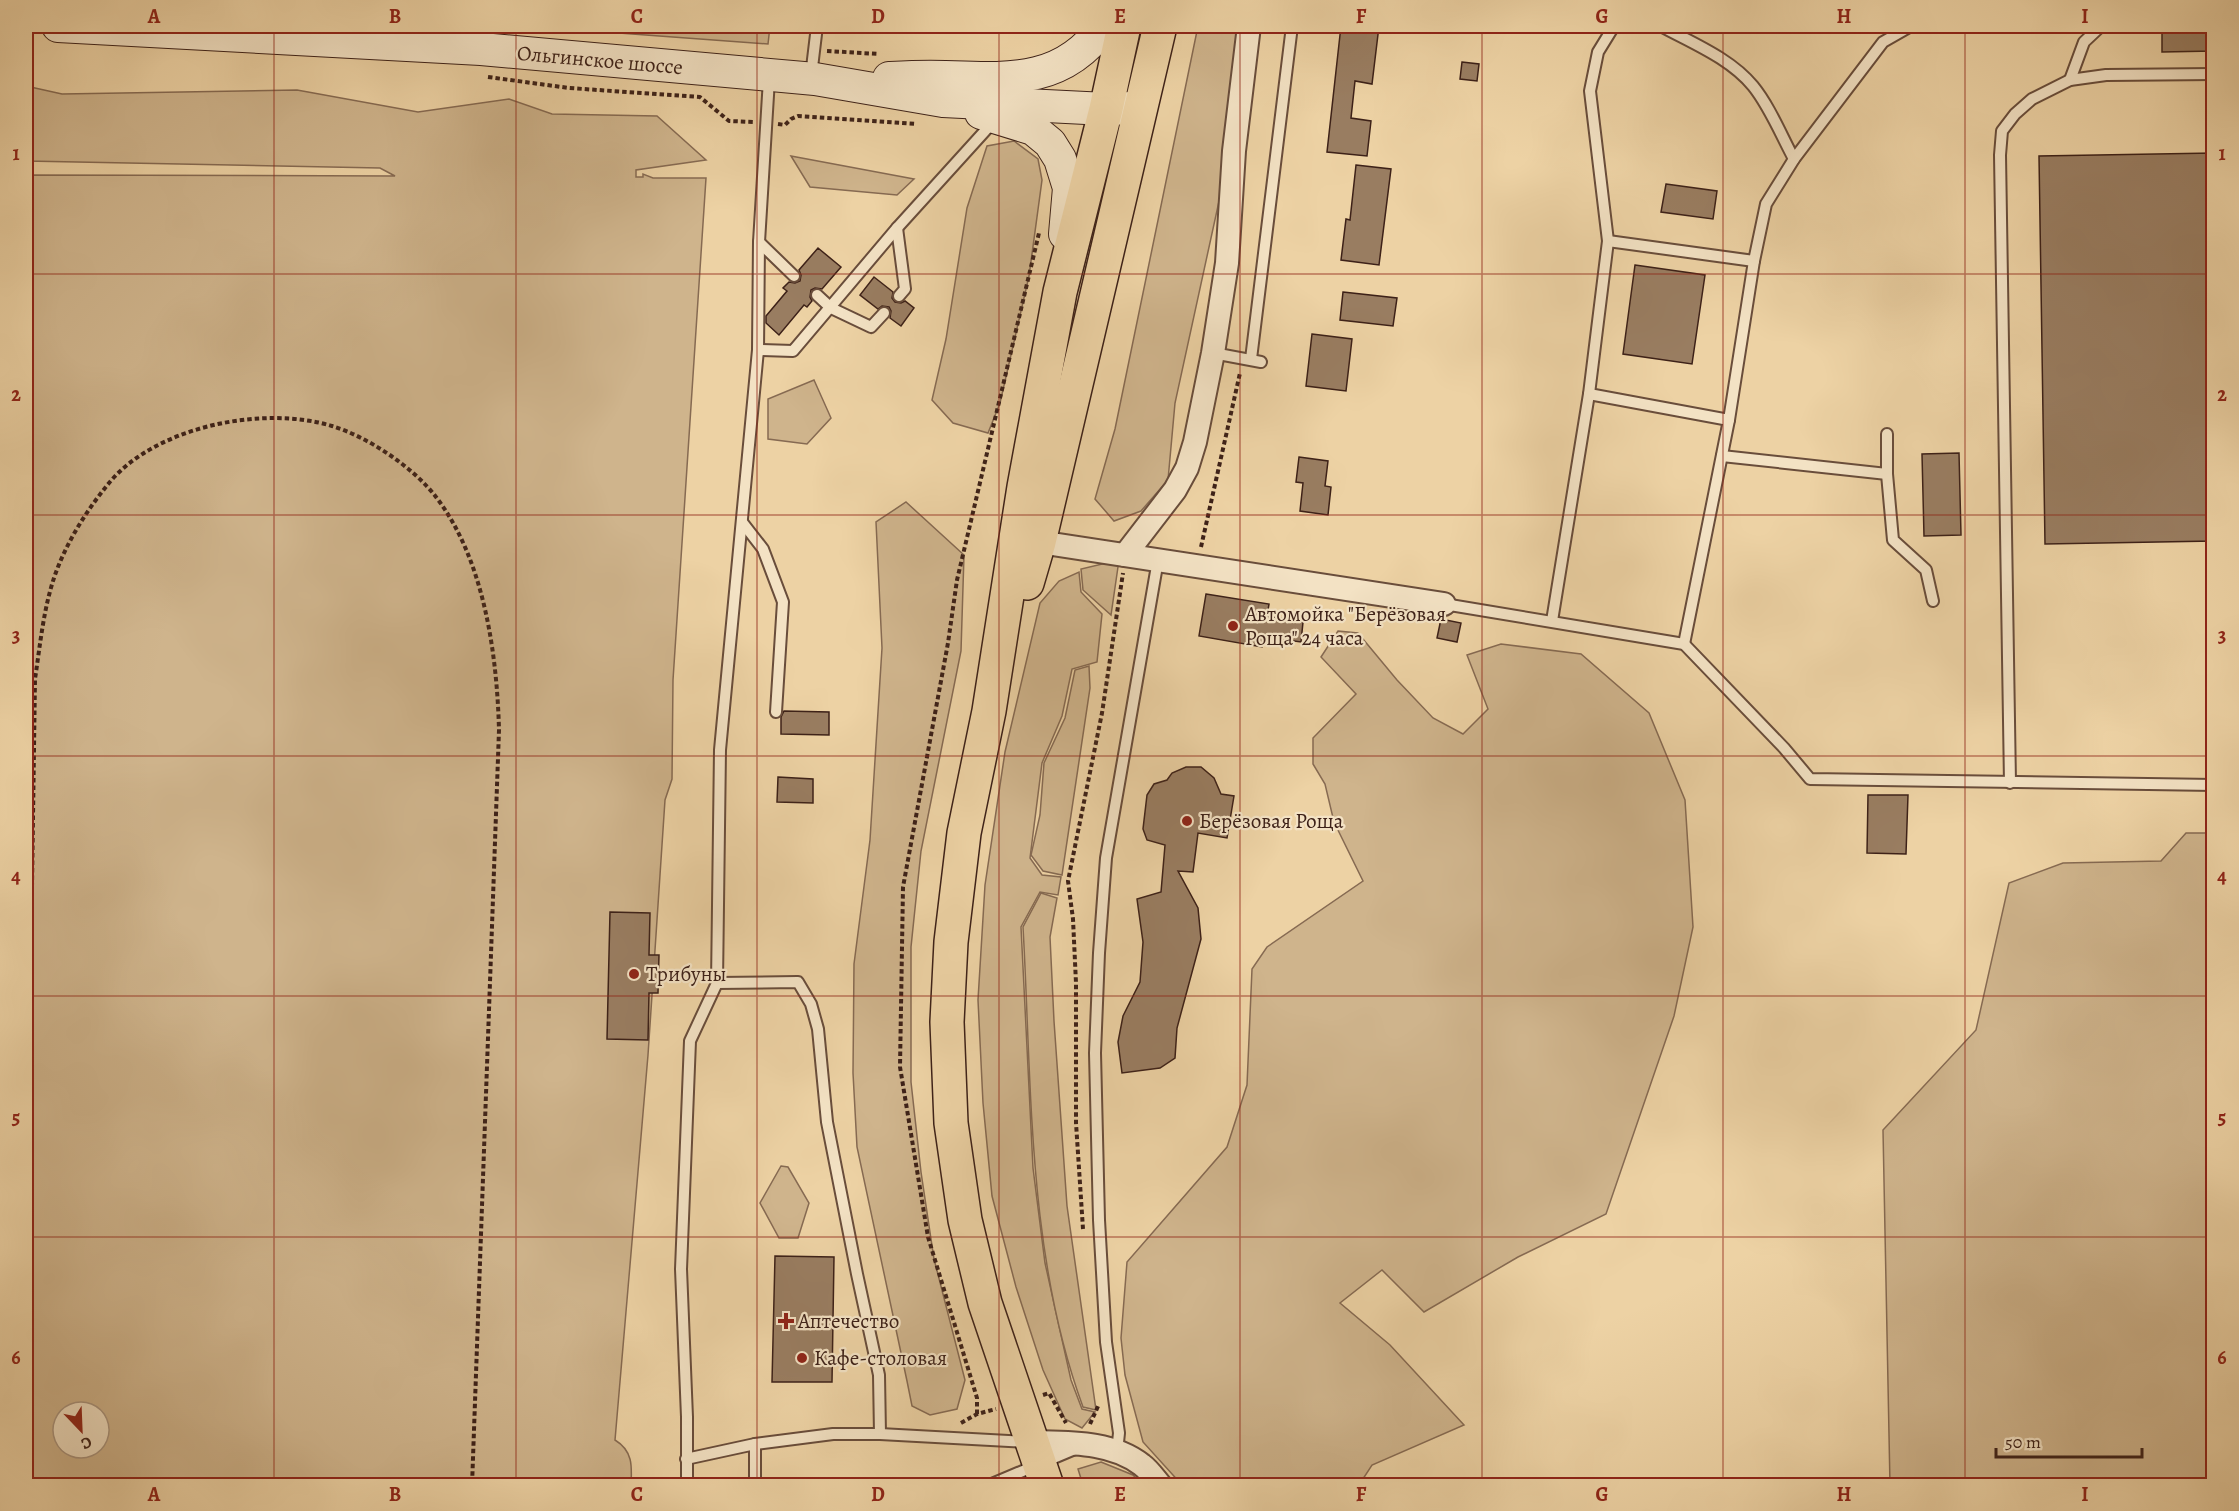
<svg xmlns="http://www.w3.org/2000/svg" width="2239" height="1511" font-family="Alegreya,serif">
  <style>
    .green { fill: #cfb48c; stroke: #866a52; stroke-width: 1.5; fill-rule: evenodd }
    .building { fill: #997d61; stroke: #3d2118; stroke-width: 1.5 }
    .lines { fill: none; stroke-linecap: round; stroke-linejoin: round }
    .service-casing { stroke: #694d3b; stroke-width: 14 }
    .minor-casing { stroke: #694d3b; stroke-width: 26 }
    .secondary-casing { stroke: #3d2118; stroke-width: 34 }
    .primary-casing { stroke: #3d2118; stroke-width: 36 }
    .path { stroke: #3d2118; stroke-width: 4; stroke-dasharray: 4.5 3; stroke-linecap: butt }
    .service { stroke: #f3e2c4; stroke-width: 10 }
    .minor { stroke: #f3e2c4; stroke-width: 22 }
    .secondary { stroke: #f3e2c4; stroke-width: 32 }
    .primary { stroke: #edd2a4; stroke-width: 33 }
    .grid { fill: none; stroke: #8f2418; stroke-width: 1.5; stroke-opacity: 0.55 }
    .poi-dot { fill: #8f2418; stroke: #f3e2c4; stroke-width: 2 }
    .labels { text-anchor: middle; stroke-width: 4.5; stroke-linejoin: round; paint-order: stroke }
    .street-label { font-size: 21px; fill: #3d2118; stroke: #f3e2c4 }
    .poi-label { font-size: 21px; fill: #3d2118; stroke: #f3e2c4; text-anchor: start }
    .neatline { fill: none; stroke: #8f2418; stroke-width: 2 }
    .grid-label { font-size: 20px; text-anchor: middle; font-weight: bold; fill: #8f2418 }
  </style>
  <rect width="100%" height="100%" fill="#edd2a4"/>
  <filter id="stains"><feTurbulence type="fractalNoise" baseFrequency=".00333" numOctaves="4"/><feColorMatrix values="0 0 0 0 .2 0 0 0 0 .09 0 0 0 0 .02 0 0 0 .5 -.17"/></filter>
  <radialGradient id="worn" r=".72"><stop offset=".6" stop-color="#630" stop-opacity="0"/><stop offset="1" stop-color="#630" stop-opacity=".3"/></radialGradient>
  <g class="green">
    <polygon points="524,26 770,26 768,44"/>
    <polygon points="1198,26 1240,26 1223,183 1175,403 1168,480 1141,511 1114,521 1095,499 1115,429"/>
    <path d="M 26,86 L 62,94 L 297,90 L 418,112 L 509,99 L 552,114 L 657,116 L 706,160 L 636,170 L 636,177 L 643,177 L 643,174 L 653,178 L 706,178 L 673,680 L 672,779 L 665,800 L 648,1055 L 615,1440 C 633,1451 632,1466 631,1485 L 26,1485 L 26,175 L 395,176 L 380,168 L 26,161 ZM 63,1412 L 99,1412 L 99,1448 L 63,1448 Z"/>
    <polygon points="1014,141 1038,159 1042,180 1029,276 1000,403 988,433 953,423 932,400 946,339 967,208 987,146"/>
    <polygon points="791,156 914,179 897,195 810,187"/>
    <polygon points="814,380 831,418 807,444 768,439 768,399"/>
    <polygon points="906,502 964,555 961,651 921,851 911,947 911,1082 921,1172 934,1259 965,1380 957,1409 930,1415 912,1406 907,1381 857,1147 853,1073 854,964 870,840 882,648 876,522"/>
    <polygon points="1119,560 1111,615 1083,590 1081,569"/>
    <polygon points="1079,572 1081,592 1102,614 1097,662 1072,669 1062,716 1042,763 1030,858 1042,875 1061,877 1058,895 1040,892 1021,927 1033,1168 1045,1263 1071,1380 1082,1409 1095,1412 1082,1428 1065,1419 1043,1370 1016,1287 992,1196 983,1103 978,1000 985,885 1005,752 1040,603 1059,581"/>
    <polygon points="1338,631 1358,633 1397,680 1433,718 1463,734 1488,709 1467,655 1501,644 1581,654 1649,713 1685,800 1693,927 1674,1016 1606,1214 1518,1257 1424,1312 1382,1270 1340,1303 1390,1345 1464,1425 1372,1465 1359,1485 1182,1485 1143,1442 1125,1375 1121,1338 1127,1262 1227,1147 1247,1085 1252,969 1267,947 1363,881 1334,822 1325,784 1313,764 1313,738 1356,694 1321,657"/>
    <polygon points="1089,666 1090,688 1062,875 1043,871 1031,855 1040,815 1044,763 1065,718 1075,670"/>
    <polygon points="2186,833 2214,833 2213,1485 1890,1485 1883,1130 1976,1030 2009,883 2063,863 2161,861"/>
    <path d="M 1041,893 L 1057,898 L 1050,937 L 1054,1021 L 1067,1206 L 1096,1410 L 1083,1407 C 1027,1255 1032,1086 1023,927 Z"/>
    <polygon points="781,1166 788,1167 809,1203 798,1238 779,1238 760,1203"/>
    <polygon points="1101,1462 1133,1475 1143,1485 1083,1485 1078,1469"/>
  </g>
  <g class="building">
    <polygon points="1341,26 1379,26 1372,84 1355,81 1351,118 1371,121 1367,156 1327,152"/>
    <polygon points="2162,26 2214,26 2214,51 2162,52"/>
    <polygon points="1462,62 1479,64 1477,81 1460,79"/>
    <polygon points="2214,153 2214,541 2045,544 2039,156"/>
    <polygon points="1356,165 1391,169 1379,265 1341,260 1346,219 1350,220"/>
    <polygon points="1666,184 1717,191 1713,219 1661,212"/>
    <polygon points="818,248 841,267 822,289 815,288 811,290 810,297 812,301 807,307 804,305 779,335 766,323 766,316 787,291 783,288 789,282 795,283 800,281 801,275 799,270"/>
    <polygon points="1635,265 1705,275 1692,364 1623,354"/>
    <polygon points="874,277 893,292 892,298 895,302 901,303 905,301 914,308 901,326 890,318 891,311 889,307 882,306 878,309 860,295"/>
    <polygon points="1343,292 1397,298 1393,326 1340,320"/>
    <polygon points="1312,334 1352,339 1346,391 1306,386"/>
    <polygon points="1959,453 1961,535 1924,536 1922,454"/>
    <polygon points="1299,457 1328,461 1325,486 1331,487 1328,515 1300,511 1303,483 1296,482"/>
    <polygon points="1206,594 1269,604 1267,616 1303,622 1301,642 1264,637 1262,647 1199,636"/>
    <polygon points="1441,619 1461,623 1457,642 1437,638"/>
    <polygon points="784,711 829,712 829,735 781,734 781,717"/>
    <polygon points="1186,767 1201,767 1214,778 1221,794 1234,796 1227,838 1198,833 1193,872 1178,871 1198,908 1201,939 1177,1028 1175,1058 1160,1068 1122,1073 1118,1042 1123,1016 1140,982 1143,942 1137,899 1161,892 1165,845 1147,840 1143,829 1147,795 1154,784 1167,780 1172,773"/>
    <polygon points="778,777 813,779 813,803 777,802"/>
    <polygon points="1868,795 1908,795 1906,854 1867,853"/>
    <polygon points="610,912 650,913 649,955 659,955 658,993 649,993 648,1040 607,1039"/>
    <polygon points="775,1256 834,1257 832,1382 772,1382"/>
  </g>
  <g class="lines">
    <g class="service-casing">
      <g id="service">
        <path d="M 1661,26 C 1692,43 1730,58 1753,86 C 1770,107 1781,135 1794,159"/>
        <polyline points="811,76 817,26"/>
        <polyline points="2070,80 2084,42 2101,26"/>
        <polyline points="897,228 905,289 899,296"/>
        <polyline points="1608,241 1590,91 1598,52 1614,26"/>
        <polyline points="759,242 794,276"/>
        <polyline points="817,295 831,308 871,327 884,313"/>
        <polyline points="758,350 793,351 897,228 994,121"/>
        <polyline points="1213,353 1261,362"/>
        <polyline points="1251,359 1292,26"/>
        <polyline points="1589,394 1729,420"/>
        <polyline points="1887,434 1887,474 1893,540 1926,570 1933,601"/>
        <polyline points="1722,456 1887,474"/>
        <polyline points="742,522 763,549 783,602 776,712"/>
        <polyline points="1444,604 1684,644 1784,748 1810,779 2214,785"/>
        <polyline points="1552,621 1589,394 1608,241 1754,261"/>
        <polyline points="1684,644 1729,420 1754,261 1766,204 1794,159 1883,42 1911,26"/>
        <polyline points="2010,783 2000,155 2002,131 2015,114 2032,99 2070,80 2106,75 2214,74"/>
        <polyline points="717,983 798,982 811,1004 818,1029 827,1122 857,1274 879,1375 880,1434"/>
        <polyline points="755,1444 755,1486"/>
        <polyline points="1117,1452 1119,1433 1106,1342 1099,1220 1095,1053 1099,953 1106,858 1158,560"/>
        <polyline points="686,1459 755,1444 833,1434 880,1434 1029,1442"/>
        <polyline points="687,1486 687,1417 681,1269 690,1041 717,983 720,750 758,350 759,242 769,79"/>
        <polyline points="987,1486 1075,1449"/>
      </g>
    </g>
    <g class="minor-casing">
      <g id="minor">
        <polyline points="1039,542 1444,604"/>
        <polyline points="1125,555 1175,490 1187,468 1195,442 1213,353 1227,263 1234,151 1249,26"/>
        <path d="M 1032,1442 C 1068,1443 1112,1441 1142,1465 C 1149,1470 1155,1479 1161,1486"/>
      </g>
    </g>
    <g class="secondary-casing">
      <g id="secondary">
        <polyline points="58,26 481,49 815,79 943,101 1106,109 1133,108"/>
        <path d="M 889,78 C 908,77 926,76 945,77 C 1008,79 1063,84 1104,26"/>
        <polyline points="981,113 1033,129 1050,143 1060,159 1069,188 1065,234"/>
      </g>
    </g>
    <g class="primary-casing">
      <g id="primary">
        <polyline points="1027,583 1039,542 1160,26"/>
        <polyline points="1047,1486 985,1303 965,1220 951,1123 947,1022 951,942 964,833 989,711 1024,487 1060,292 1106,109 1124,26"/>
      </g>
    </g>
    <g class="path">
      <polyline points="827,51 879,54"/>
      <polyline points="488,77 569,88 700,97 729,121 753,122"/>
      <polyline points="778,124 785,125 791,119 798,116 917,124"/>
      <polyline points="1201,547 1240,373"/>
      <polyline points="1083,1229 1076,1123 1076,983 1073,919 1068,881 1102,713 1123,573"/>
      <path d="M 26,1300 L 35,679 C 40,646 43,613 53,581 C 64,546 86,511 109,483 C 156,426 264,405 332,426 C 368,437 413,467 436,497 C 484,559 497,654 499,730 L 472,1486"/>
      <polyline points="1043,1395 1049,1393 1066,1423"/>
      <polyline points="977,1414 977,1398 928,1237 900,1067 903,887 948,643 957,580 1039,233"/>
      <polyline points="961,1423 977,1414 996,1409"/>
      <polyline points="1090,1424 1099,1404"/>
      <polyline points="26,1427 27,1486"/>
    </g>
    <use href="#service" class="service"/>
    <use href="#minor" class="minor"/>
    <use href="#secondary" class="secondary"/>
    <use href="#primary" class="primary"/>
  </g>
  <path class="grid" d="M 274,26 L 274,1486M 516,26 L 516,1486M 757,26 L 757,1486M 999,26 L 999,1486M 1240,26 L 1240,1486M 1482,26 L 1482,1486M 1723,26 L 1723,1486M 1965,26 L 1965,1486M 26,274 L 2214,274M 26,515 L 2214,515M 26,756 L 2214,756M 26,996 L 2214,996M 26,1237 L 2214,1237"/>
  <g class="poi-dot">
    <circle cx="1233" cy="626" r="6"/>
    <circle cx="1187" cy="821" r="6"/>
    <circle cx="634" cy="974" r="6"/>
    <path d="M783 1312h6v6h6v6h-6v6h-6v-6h-6v-6h6z"/>
    <circle cx="802" cy="1358" r="6"/>
  </g>
  <g class="labels">
    <g class="street-label">
      <text transform="translate(600 60) rotate(5)" y="7">Ольгинское шоссе</text>
    </g>
    <g class="poi-label">
      <text x="1245" y="621">Автомойка "Берёзовая<tspan x="1245" dy="24">Роща" 24 часа</tspan></text>
      <text x="1199" y="828">Берёзовая Роща</text>
      <text x="646" y="981">Трибуны</text>
      <text x="798" y="1328">Аптечество</text>
      <text x="814" y="1365">Кафе-столовая</text>
    </g>
  </g>
  <rect width="2239" height="1511" fill="none" stroke="#edd2a4" stroke-width="66"/>
  <g transform="translate(81 1430) rotate(157)"><circle r="28" fill="#f3e2c4" stroke="#aa957f" stroke-width="1.5"/>
  <path d="M0-4.5L10 22L0 15L-10 22Z" fill="#8f2418"/>
  <text y="-9" font-size="16" font-weight="bold" text-anchor="middle" fill="#3d2118">С</text>
  </g>
  <path d="M1996 1448v9h146v-9" fill="none" stroke="#3d2118" stroke-width="3"/>
  <text x="2005" y="1448" font-size="18" fill="#3d2118" stroke="#f3e2c4" stroke-width="4.5" paint-order="stroke">50 m</text>
  <rect x="33" y="33" width="2173" height="1445" class="neatline"/>
  <g class="grid-label">
    <text x="154" y="23">A</text>
    <text x="395" y="23">B</text>
    <text x="637" y="23">C</text>
    <text x="878" y="23">D</text>
    <text x="1120" y="23">E</text>
    <text x="1361" y="23">F</text>
    <text x="1602" y="23">G</text>
    <text x="1844" y="23">H</text>
    <text x="2085" y="23">I</text>
    <text x="16" y="160">1</text>
    <text x="2222" y="160">1</text>
    <text x="16" y="401">2</text>
    <text x="2222" y="401">2</text>
    <text x="16" y="642">3</text>
    <text x="2222" y="642">3</text>
    <text x="16" y="883">4</text>
    <text x="2222" y="883">4</text>
    <text x="16" y="1124">5</text>
    <text x="2222" y="1124">5</text>
    <text x="16" y="1364">6</text>
    <text x="2222" y="1364">6</text>
    <text x="154" y="1501">A</text>
    <text x="395" y="1501">B</text>
    <text x="637" y="1501">C</text>
    <text x="878" y="1501">D</text>
    <text x="1120" y="1501">E</text>
    <text x="1361" y="1501">F</text>
    <text x="1602" y="1501">G</text>
    <text x="1844" y="1501">H</text>
    <text x="2085" y="1501">I</text>
  </g>
  <rect width="100%" height="100%" filter="url(#stains)"/>
  <rect width="100%" height="100%" fill="url(#worn)"/>
</svg>
